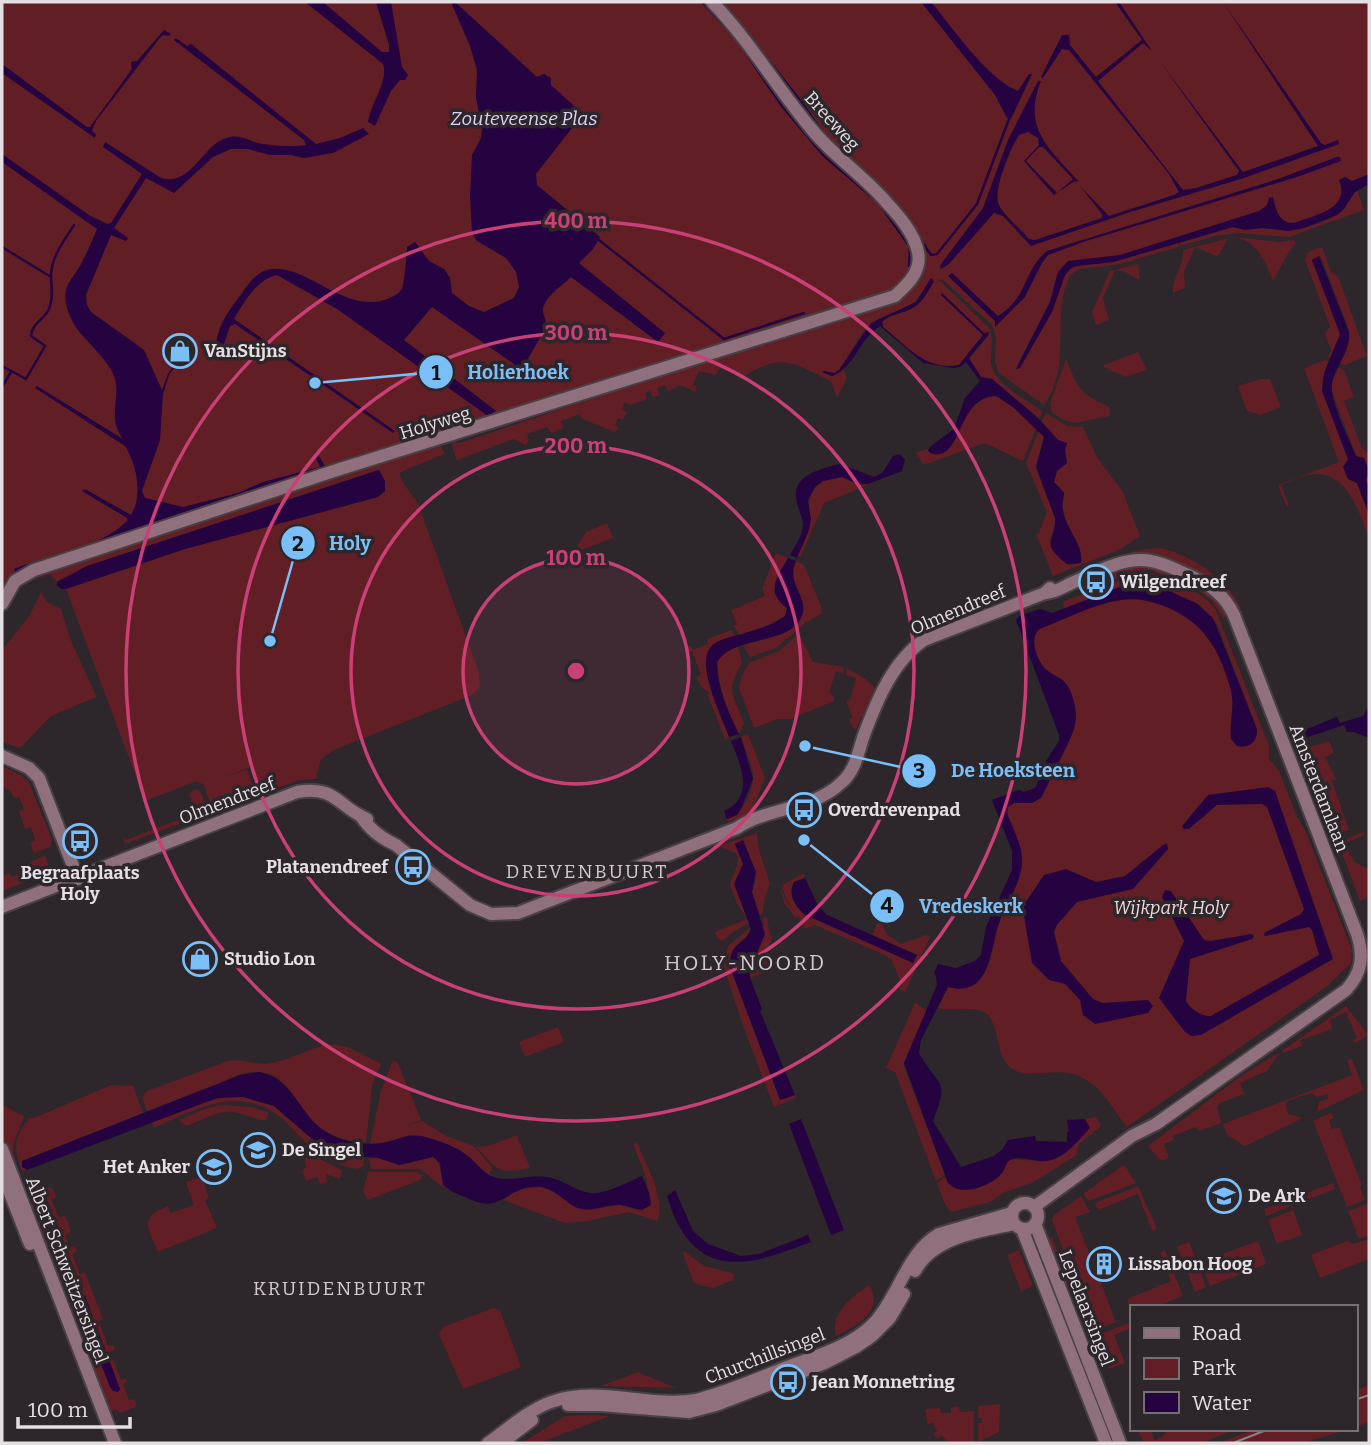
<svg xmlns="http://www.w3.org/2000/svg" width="1371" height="1445" font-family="Bitter,serif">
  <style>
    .green { fill: #611f25; fill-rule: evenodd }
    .water { fill: #240340; fill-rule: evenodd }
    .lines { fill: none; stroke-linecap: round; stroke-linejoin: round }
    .stream { stroke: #240340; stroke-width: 2.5 }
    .secondary-casing { stroke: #474145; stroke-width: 16 }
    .secondary { stroke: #91707d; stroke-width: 12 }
    .tram { stroke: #878184; stroke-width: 2 }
    .ring { fill: none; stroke: #c94076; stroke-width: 3.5 }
    .labels { text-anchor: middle; stroke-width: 7; stroke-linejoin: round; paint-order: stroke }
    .street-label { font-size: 18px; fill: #e4dfe2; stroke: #2d262a }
    .poi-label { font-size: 18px; font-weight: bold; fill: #e4dfe2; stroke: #2d262a; text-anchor: start }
    .park-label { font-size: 18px; font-style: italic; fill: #efd7d7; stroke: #2d262a }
    .water-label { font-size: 19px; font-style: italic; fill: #ded0f7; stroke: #2d262a }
    .neighbourhood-label { font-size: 19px; letter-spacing: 2px; fill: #d2c8cf; stroke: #2d262a }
    .quarter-label { font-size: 21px; letter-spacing: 2px; fill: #d2c8cf; stroke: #2d262a }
    .centre { fill: #c94076; stroke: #2d262a; stroke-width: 3.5 }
    .ring-label { font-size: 21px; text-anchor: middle; font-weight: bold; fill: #c94076; stroke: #2d262a; stroke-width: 7; stroke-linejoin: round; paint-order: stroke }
    .leader { fill: none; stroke: #7abff8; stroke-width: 2.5 }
    .callout-dot { fill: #7abff8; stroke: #2d262a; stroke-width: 2.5 }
    .mark-label { font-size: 21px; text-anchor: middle; font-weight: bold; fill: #111 }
    .callout-label { font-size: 19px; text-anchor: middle; font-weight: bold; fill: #7abff8; stroke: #2d262a; stroke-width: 7; stroke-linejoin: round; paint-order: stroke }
  </style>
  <rect width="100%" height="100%" fill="#2d262a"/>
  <g class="green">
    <path d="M 2,2 L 1369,2 L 1369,179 L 1354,186 L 1337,212 L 1292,227 L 1235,225 L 1111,259 L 1062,266 L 1057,275 L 1050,302 L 1016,367 L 1056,301 L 1065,275 L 1071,269 L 1077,266 L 1113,262 L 1178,243 L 1179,247 L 1116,265 L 1079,269 L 1070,275 C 1050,317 1073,366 1044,405 L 999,373 L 995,361 L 996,337 L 992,325 L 942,279 L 939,280 L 989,328 C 994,339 991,349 991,361 C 992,384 1026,399 1042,411 L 1040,419 L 992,379 L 981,377 L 969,359 L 989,335 L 987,332 L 984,334 L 942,293 L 941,295 L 983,335 L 959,365 C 925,371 907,346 883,327 L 882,322 C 891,313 903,314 914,307 C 922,302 927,292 932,284 L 927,285 C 910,319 886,305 863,332 C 857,339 841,371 835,373 C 831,374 827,372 824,371 L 832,376 L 844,370 L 847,378 L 837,398 L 831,381 C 793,363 782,351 742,378 L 720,368 L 716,375 L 699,371 L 693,385 L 697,387 L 695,392 L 681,385 L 668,391 L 665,385 L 657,388 L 660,395 L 653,397 L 650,391 L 645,393 L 647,399 L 631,405 L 625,402 L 622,410 L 627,412 L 623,420 L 618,418 L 615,426 L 619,428 L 615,432 L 582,419 L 580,414 L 561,421 L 564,428 L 551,433 L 548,427 L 527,434 L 529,440 L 526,445 L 513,439 L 457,460 L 452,447 L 453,442 L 460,443 L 671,372 L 877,308 L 894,302 L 907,293 L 440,445 L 445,454 L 405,470 L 400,473 C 400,484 414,494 419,506 L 479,673 L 480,687 L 472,695 L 334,750 L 321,759 L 316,779 L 299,780 L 262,794 L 250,767 L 217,780 L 247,769 L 256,794 L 213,811 L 204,785 L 197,781 L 145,801 L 66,589 L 185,549 L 378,497 L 383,493 L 385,481 L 378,470 L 87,566 L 57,582 L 50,574 L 19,584 L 2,611 Z"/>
    <path d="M 1357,190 L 1364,210 L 1289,237 L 1239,233 L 1215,236 L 1181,246 L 1180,243 L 1233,227 L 1295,230 C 1311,226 1332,221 1344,209 C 1349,203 1351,196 1357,190 Z"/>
    <path d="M 1233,237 L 1280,242 L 1294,240 L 1296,244 L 1290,250 L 1273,281 C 1265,261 1255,235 1228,238 L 1219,255 L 1216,256 L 1195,247 L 1184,272 L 1185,288 L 1173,293 C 1171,278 1185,265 1183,250 Z"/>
    <path d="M 1322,247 L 1331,272 L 1338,276 L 1367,356 L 1345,365 L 1340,363 C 1346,350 1351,338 1347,324 L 1321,257 L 1312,260 L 1339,330 L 1340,338 L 1331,358 L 1328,357 L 1331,350 L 1325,334 L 1330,326 L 1305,260 L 1308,252 Z"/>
    <polygon points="1138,264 1140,280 1125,272 1115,270 1103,298 1109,320 1096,325 1092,312 1110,271"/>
    <polygon points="1138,352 1147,370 1125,377 1104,367 1104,365"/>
    <path d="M 1066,359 C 1079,390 1079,393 1110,407 L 1110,416 L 1075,423 L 1063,420 L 1052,412 L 1050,403 Z"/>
    <path d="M 1325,360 L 1329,362 L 1323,377 L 1322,391 L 1348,459 L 1344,467 L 1348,478 L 1357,483 L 1369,515 L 1369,538 C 1359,513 1348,472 1314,474 C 1303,475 1291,481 1281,485 L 1289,506 L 1287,507 L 1278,485 L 1339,462 L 1304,368 Z"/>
    <polygon points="1339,367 1344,370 1354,397 1344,401 1362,448 1369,453 1369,489 1332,392 1332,382"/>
    <polygon points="1261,379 1270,379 1281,407 1261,415 1247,411 1238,386"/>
    <path d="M 990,396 C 1007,395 1024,416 1036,428 L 1023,461 L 985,443 L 923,465 L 916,452 L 953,443 C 962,425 969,402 990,396 Z"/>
    <path d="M 1046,413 L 1067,426 L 1083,427 L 1098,459 L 1123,492 L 1140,536 L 1121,549 L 1053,576 L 1036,534 L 1039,533 L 1047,512 L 1026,463 L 1039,430 L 1044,437 L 1036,467 L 1056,521 L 1050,540 L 1069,565 L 1081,563 C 1082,542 1066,530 1063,510 C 1061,504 1064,499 1064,493 L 1054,482 L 1057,471 L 1067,463 L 1065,450 L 1067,444 L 1058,440 L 1042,422 Z"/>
    <polygon points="842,477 862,485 872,483 824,503 801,556 797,558 809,530 809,494 823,481"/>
    <polygon points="607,523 613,538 579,551 575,550 586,532"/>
    <path d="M 1159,548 C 1190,554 1229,579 1241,609 L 1162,559 L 1094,565 L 1138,550 Z"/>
    <polygon points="776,553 788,558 777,579 774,593 786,608 787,614 775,623 739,635 734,626 737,624 731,610 765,596 762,589"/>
    <path d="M 796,561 L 804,565 L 822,609 L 821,614 L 805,623 L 776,648 L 750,657 L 743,645 C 763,640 815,629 801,598 C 795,584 789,577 796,561 Z"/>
    <path d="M 1130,565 L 1156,566 L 1210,591 L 1229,616 L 1223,618 L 1212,601 L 1199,591 L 1150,570 L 1133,572 L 1098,586 C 1105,577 1115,570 1130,565 Z"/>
    <path d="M 1141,572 C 1163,574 1201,591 1215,608 L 1269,746 L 1269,759 L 1279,771 L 1297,817 L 1306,832 L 1352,950 L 1351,963 L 1326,987 L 1127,1127 C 1111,1108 1104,1087 1079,1076 C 1056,1066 1027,1081 1011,1068 C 993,1054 1002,1020 982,1011 C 969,1006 952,1012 938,1008 L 948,987 C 993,994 989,953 999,924 C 1005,904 1015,887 1022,867 L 998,804 L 1038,792 L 1064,738 L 1024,630 L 1071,611 L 1150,592 L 1206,624 L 1257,729 L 1218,626 L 1200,605 L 1153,584 L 1141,581 L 1128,584 L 1064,609 L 1063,604 L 1065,601 Z"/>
    <polygon points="41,592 47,602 61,609 70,639 97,697 51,716 20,748 2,742 2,650 30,615"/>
    <path d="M 731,630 L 735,636 C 727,638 716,640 711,648 C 697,669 721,715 729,737 L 725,739 L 708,696 L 710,692 L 702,688 L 696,677 L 701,675 L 692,651 L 687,653 L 687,648 L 690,645 L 693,650 L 708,644 L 707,639 Z"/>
    <polygon points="799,634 813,662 844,667 843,673 836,671 829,693 834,696 834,701 791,719 779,719 754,728 739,688 742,675 749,663 779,651"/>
    <path d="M 738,646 L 742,663 C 725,692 733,693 744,723 L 739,734 C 727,712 718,687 717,662 L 725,652 Z"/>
    <polygon points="847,668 866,679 875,688 856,729 853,728 849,719 853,718 846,701 850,700 856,678 846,675"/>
    <path d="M 748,734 L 765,778 L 751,813 L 728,822 L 727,819 C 742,814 753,793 753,777 C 753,764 744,749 741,737 Z"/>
    <polygon points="1329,741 1334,753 1325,757 1336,779 1332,781 1349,830 1337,834 1334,833 1309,767 1306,748"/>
    <polygon points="2,766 21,775 29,782 52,840 50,847 35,853 33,851 30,842 35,840 31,827 25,829 19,811 24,809 19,797 14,798 11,792 2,786"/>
    <polygon points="195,789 200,791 209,813 125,844 123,835 126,840 196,813 189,794"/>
    <polygon points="1363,832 1365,835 1345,843 1354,862 1369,869 1369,897 1360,901 1338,842"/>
    <path d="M 757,833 L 759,850 L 770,883 L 764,901 L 763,912 L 760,915 L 752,893 L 756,877 L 743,864 L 734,884 L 749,923 L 733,932 L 722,941 L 718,939 L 715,932 L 747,919 L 738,905 L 730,886 C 731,874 742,866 736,853 L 719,846 Z"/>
    <polygon points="45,855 51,872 2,891 2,877 9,873 12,877 21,873 19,868"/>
    <path d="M 804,873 L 804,878 L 794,882 C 788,898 797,910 811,918 L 913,962 L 917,955 L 872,935 L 880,917 L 887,935 L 901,944 L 926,935 L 930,937 L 905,992 L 898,988 L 902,986 L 891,958 L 888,959 L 887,956 L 815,925 L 804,929 L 798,915 L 797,919 L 784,903 L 780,885 L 786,901 L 795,913 L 786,899 L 782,885 Z"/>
    <polygon points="766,916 772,941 769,943 771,948 765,951 772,969 750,978 750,967 764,924 762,920"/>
    <polygon points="750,928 749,936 739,942 781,1100 795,1095 796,1098 774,1107 741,1020 724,967 725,954 729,945"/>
    <polygon points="915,1003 927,1010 904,1063 904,1067 945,1175 936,1181 895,1072 886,1068"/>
    <polygon points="1346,1006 1368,1035 1356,1043 1352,1041 1357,1038 1346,1012 1330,1020 1332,1029 1301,1040 1302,1046 1283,1053 1282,1051"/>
    <polygon points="558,1027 564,1042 525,1057 519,1042"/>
    <path d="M 329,1044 L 348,1047 L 381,1064 L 372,1086 L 366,1143 C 344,1141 323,1134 308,1118 C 290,1098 288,1071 253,1072 C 241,1072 229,1079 218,1084 C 194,1093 171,1102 147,1111 L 142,1097 L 147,1091 L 228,1061 C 243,1058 256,1066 271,1063 C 291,1060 309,1048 329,1044 Z"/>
    <polygon points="1280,1052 1267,1071 1240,1083 1244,1094 1220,1103 1217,1107 1221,1123 1200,1131 1195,1127 1173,1136 1174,1140 1164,1144 1169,1158 1161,1161 1148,1146 1242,1075"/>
    <polygon points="1352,1059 1364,1090 1317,1112 1319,1102 1328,1099 1328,1094 1317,1097 1311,1093 1287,1101 1286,1106 1288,1114 1303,1118 1245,1146 1227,1135 1223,1124 1352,1075 1347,1060"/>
    <polygon points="393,1060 398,1063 421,1120 402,1127 422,1121 446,1136 474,1146 492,1167 489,1175 459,1149 410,1135 385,1143 370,1144 381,1091"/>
    <path d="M 111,1085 L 133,1086 L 143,1113 L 22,1161 L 27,1170 L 22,1171 C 13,1149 14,1137 29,1118 L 34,1118 Z"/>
    <path d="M 226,1097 L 243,1097 L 274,1106 L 319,1145 L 341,1155 L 364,1158 L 363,1166 L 358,1169 C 329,1165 311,1149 292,1128 C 249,1081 201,1106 154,1128 L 152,1122 L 202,1103 Z"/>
    <path d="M 2,1105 L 24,1116 C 17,1139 8,1143 18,1168 L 13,1171 L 2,1142 Z"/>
    <path d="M 219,1105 L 252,1107 L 269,1113 L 266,1120 C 256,1121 249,1115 239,1113 C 217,1108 205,1120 186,1126 L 179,1120 L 202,1110 Z"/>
    <polygon points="1331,1113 1334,1118 1329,1120 1332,1129 1339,1127 1362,1185 1360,1186 1365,1200 1347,1207 1313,1121"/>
    <polygon points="1096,1117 1101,1126 1078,1145 1077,1155 1032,1183 1005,1192 990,1202 951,1212 946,1206 937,1183 945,1177 948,1183 978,1187 992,1181 1002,1173 1007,1163 1012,1159 1039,1161 1090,1128 1085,1119"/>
    <path d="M 517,1135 L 530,1168 C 496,1174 499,1171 476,1147 L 488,1146 Z"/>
    <path d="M 637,1142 C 645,1163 667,1201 657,1221 L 629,1212 L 588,1221 L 565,1223 L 503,1200 L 519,1189 L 540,1187 L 550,1190 L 577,1208 L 594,1209 L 620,1205 L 638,1210 L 651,1202 L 646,1177 L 633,1144 Z"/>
    <polygon points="303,1146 317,1158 342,1170 340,1179 326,1174 327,1182 321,1185 317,1177 306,1181 302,1170 306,1168"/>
    <path d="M 433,1157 C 445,1165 435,1178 451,1191 L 437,1183 L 421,1169 L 371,1169 L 369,1158 L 378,1158 L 402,1165 Z"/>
    <polygon points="1122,1166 1125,1166 1136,1183 1089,1201 1083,1194"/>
    <polygon points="368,1172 416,1172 423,1175 420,1180 368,1200 363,1191"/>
    <path d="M 202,1177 L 209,1198 L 205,1200 L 217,1228 L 158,1252 C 148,1227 138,1218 168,1206 L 170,1213 L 194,1205 L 186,1182 Z"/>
    <polygon points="1333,1183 1335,1189 1266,1216 1264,1209"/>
    <path d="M 45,1186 L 53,1189 L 56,1197 L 51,1199 L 58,1217 L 65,1216 L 71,1231 L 65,1236 L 70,1247 L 75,1246 L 77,1251 L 72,1254 L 80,1274 L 85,1273 L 103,1319 L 99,1321 L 108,1346 L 113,1345 L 115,1349 L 110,1352 L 121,1380 L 126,1379 L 127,1382 L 123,1384 L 129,1400 L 134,1399 L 137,1406 L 121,1413 L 115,1410 L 106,1413 L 26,1195 L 30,1191 ZM 47,1201 L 80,1284 L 78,1288 L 81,1295 L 85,1297 L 120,1389 L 118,1392 L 71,1290 L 40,1210 L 39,1204 Z"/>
    <polygon points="1138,1186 1157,1229 1152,1231 1138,1194 1098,1210 1095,1203"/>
    <polygon points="1081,1196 1090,1212 1075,1217 1116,1322 1094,1331 1052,1221 1054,1215"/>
    <polygon points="1369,1203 1369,1236 1359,1239 1348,1211"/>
    <polygon points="1293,1210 1302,1235 1277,1244 1268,1220"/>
    <polygon points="1052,1237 1095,1351 1094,1352 1097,1362 1091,1365 1044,1241"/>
    <polygon points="1369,1239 1369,1259 1320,1278 1311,1255 1347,1241 1353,1244"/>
    <polygon points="1258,1241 1266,1264 1210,1286 1201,1262"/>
    <polygon points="1189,1242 1206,1287 1195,1292 1177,1247"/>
    <polygon points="1019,1250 1032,1283 1031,1287 1021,1291 1007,1255"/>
    <polygon points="1165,1250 1183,1296 1156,1307 1131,1307 1131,1311 1127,1299 1171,1281 1160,1252"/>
    <polygon points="684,1251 704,1266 733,1273 734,1280 712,1288 694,1283 683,1254"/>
    <path d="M 869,1285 C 885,1311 857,1326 836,1336 C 829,1313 853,1296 869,1285 Z"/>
    <polygon points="493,1308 500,1310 521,1367 463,1389 439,1334 443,1327"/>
    <polygon points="1131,1322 1131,1328 1114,1335 1125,1363 1109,1369 1096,1336"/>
    <polygon points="638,1372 676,1388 601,1386"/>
    <polygon points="1369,1385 1369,1422 1355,1427 1355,1391"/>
    <polygon points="1000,1404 999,1432 978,1442 978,1423 982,1423 981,1418 978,1418 978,1406"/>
    <polygon points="959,1406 960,1412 974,1411 974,1442 951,1443 941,1436 938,1439 933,1434 937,1431 933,1423 928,1424 925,1409 940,1408 941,1413 951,1413 951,1407"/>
    <polygon points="591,1415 610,1416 539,1443 522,1443 565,1416"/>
    <polygon points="1137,1429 1150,1429 1155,1441 1165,1434 1166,1429 1237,1429 1201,1443 1144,1443"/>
    <polygon points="1255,1429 1350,1429 1302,1443 1219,1443"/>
  </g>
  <g class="water">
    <path d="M 305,2 L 323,2 L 382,52 L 389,52 L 389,45 L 376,2 L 391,2 L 402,67 L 408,75 L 405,80 L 400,80 L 391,91 L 375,126 L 368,122 C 371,103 389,80 383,64 Z"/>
    <path d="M 451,2 L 455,2 L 537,77 L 544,74 L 551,78 L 551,85 L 583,114 L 536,174 L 537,185 L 600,237 L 593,249 L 579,263 L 665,333 L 658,342 L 571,277 C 563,285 544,297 543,310 C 543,316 547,321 546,327 L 528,359 L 540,372 L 534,378 L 432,307 L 404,340 L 496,411 L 488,416 L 337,309 L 277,275 C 257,279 243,303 234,319 L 395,431 L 393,433 L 235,324 L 230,326 L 224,344 L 216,342 C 220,323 228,311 240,296 C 247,286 255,273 267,270 C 303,260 342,313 384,300 C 390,298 398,295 402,289 C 404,285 407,254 407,247 L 415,242 L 429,261 L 444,269 L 450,278 L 452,293 L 469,306 L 484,312 L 514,298 L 519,287 L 516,272 L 506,258 L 477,241 L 472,233 L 470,196 L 472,155 L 481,138 L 482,128 L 476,98 L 477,70 L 470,46 Z"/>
    <path d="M 921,2 L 931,2 C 954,29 986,78 1018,91 L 1029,74 L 1032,74 L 1011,119 L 1007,118 L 995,95 Z"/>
    <path d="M 1115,2 L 1119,2 L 1152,51 L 1143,43 L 1098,81 L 1183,190 L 1196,188 L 1237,175 L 1239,171 L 1158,59 L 1243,172 L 1318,146 L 1223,2 L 1321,143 L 1325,145 L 1338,140 L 1339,144 L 1244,178 L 1127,213 L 1031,246 L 1003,216 L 994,213 L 949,264 L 941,269 L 940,266 L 944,260 L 983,208 L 1008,140 L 1038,81 L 1041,81 C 1022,129 1049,148 1078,181 L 1073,182 L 1054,195 L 1024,161 L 1039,145 L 1038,138 L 1028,132 L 1019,135 C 1011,147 992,192 999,205 C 1005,217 1020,228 1029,239 L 1035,240 L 1102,218 L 1102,214 L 1080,186 L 1109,216 L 1174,195 L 1179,192 L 1169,174 L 1069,50 L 1062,49 L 1043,78 L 1041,77 L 1062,35 L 1069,35 L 1070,45 L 1096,77 L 1142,40 ZM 1039,147 L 1043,147 L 1073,179 L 1057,193 L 1026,161 Z"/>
    <polygon points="164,30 171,34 169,36 163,35 159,39 96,121 92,130 96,135 95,138 2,73 2,64 87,127 90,127 132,69 131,62 137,61"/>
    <path d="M 176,38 L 187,46 L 191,44 L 316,144 L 340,138 L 363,128 L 369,134 L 333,153 L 304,158 L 291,155 L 270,155 L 248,149 L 231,149 L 213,157 L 174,193 L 146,178 L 114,228 L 128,238 L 126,241 L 111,235 L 86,295 L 87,305 L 91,312 L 144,350 L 162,390 L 168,374 L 179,358 L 175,350 L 181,358 L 169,375 L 163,394 L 160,440 L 142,491 L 145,498 L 183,507 L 238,493 L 263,482 L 320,467 L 316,458 L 319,456 L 326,468 L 24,568 L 16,573 L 14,569 C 51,554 99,549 127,521 L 127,518 L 82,491 L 85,489 L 131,515 C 143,495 137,465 125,446 L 35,388 L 37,386 L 123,439 C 106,416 122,399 114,376 C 108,361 94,349 84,337 C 73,326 61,303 67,287 C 70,279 77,272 81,264 C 87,253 92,241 97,229 L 2,162 L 2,154 L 89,215 L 107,224 L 111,223 L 142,174 L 103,147 L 105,142 L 161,178 C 191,187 202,146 226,138 C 241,133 249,142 263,144 C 276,146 293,147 306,145 L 304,140 L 174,40 Z"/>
    <path d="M 1337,157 L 1340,157 L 1341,161 L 1297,177 L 1083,242 L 1048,255 L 1042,263 L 1025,297 L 995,327 L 995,321 L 948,276 L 952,273 L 998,316 C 1029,297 1023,270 1047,251 L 1275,180 Z"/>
    <path d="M 1369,174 L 1369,184 L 1355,192 L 1343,210 L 1337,215 L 1304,228 L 1288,231 L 1263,228 L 1245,230 L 1233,227 L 1113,262 L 1077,266 L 1071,268 L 1065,275 L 1052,312 L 1020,368 L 1016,369 L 1050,302 L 1058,272 L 1068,261 L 1120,255 L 1259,211 L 1267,205 L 1269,198 L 1273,197 C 1276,209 1278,223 1294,223 C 1315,215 1351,209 1339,180 L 1345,177 L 1352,181 Z"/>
    <path d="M 1319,256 L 1349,332 C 1351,351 1336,365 1332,383 C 1329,400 1349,439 1356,456 L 1364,458 L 1369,470 L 1366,480 L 1369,489 L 1369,515 L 1357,483 L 1348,479 L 1343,467 L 1348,459 L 1322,391 L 1324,373 L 1340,334 L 1312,260 Z"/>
    <path d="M 931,278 L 934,281 C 929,290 923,302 913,308 C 902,314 891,313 882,322 L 883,327 C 907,346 925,371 959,365 L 983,335 L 941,295 L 942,293 L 984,333 L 988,332 L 989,334 L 969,358 L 981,377 L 992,379 L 1039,419 L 1058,440 L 1067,443 L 1065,450 L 1067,463 L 1057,471 L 1054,482 L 1064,493 C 1064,500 1061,504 1063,510 C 1066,530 1084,544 1081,563 L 1067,564 C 1038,541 1056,544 1055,518 L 1036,467 L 1044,437 L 1014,408 L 996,396 C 955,397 963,465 930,453 L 928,450 L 931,446 L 954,429 L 965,398 L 980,381 L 966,362 L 960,367 L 954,368 L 923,363 L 880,326 C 858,340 856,366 832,376 L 822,372 L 824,371 L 835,373 L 839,370 L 871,323 L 916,302 Z"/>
    <path d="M 900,454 L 905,460 L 902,471 L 868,484 L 857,484 L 842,477 L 823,481 L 815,487 L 808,501 L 811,519 L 809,530 L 797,558 L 790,555 C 795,546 803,535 803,524 C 802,515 797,507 796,497 C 793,475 823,468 840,464 L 874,477 L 882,473 L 893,456 Z"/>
    <polygon points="379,470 385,481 385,491 378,497 185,549 66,589 61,589 57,585 57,582 87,566"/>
    <path d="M 788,558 L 796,561 C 785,586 811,597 801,618 C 789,645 734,635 717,662 C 717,686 728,712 739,734 L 729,737 C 722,717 696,666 710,648 C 716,640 725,639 734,636 C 752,631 770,627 785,616 L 787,608 C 765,592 777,577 788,558 Z"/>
    <path d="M 1141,581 L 1153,584 L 1196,603 L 1213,618 L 1257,729 C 1258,741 1250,749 1237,746 L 1231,739 C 1229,723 1235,707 1231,691 C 1220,648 1201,618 1158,604 C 1146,600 1134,598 1121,600 C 1093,604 1066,619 1040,629 C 1028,638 1037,663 1048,671 C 1056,677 1064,678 1069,688 C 1084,721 1072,734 1058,764 C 1052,775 1047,787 1041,798 L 1032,803 L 1014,803 L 1008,807 L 1007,813 C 1012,827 1022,844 1022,859 C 1023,880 1007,902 1000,920 C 990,946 992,999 948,987 L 921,1040 L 919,1053 C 939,1089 950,1077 933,1121 L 961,1167 L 994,1156 L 1002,1150 L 1008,1140 L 1035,1136 L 1036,1141 L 1067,1142 L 1067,1132 L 1069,1131 L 1067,1120 L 1085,1119 L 1090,1128 C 1078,1141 1065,1158 1047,1161 C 1036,1163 1020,1154 1010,1160 C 1005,1164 1005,1170 1001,1174 C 990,1187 960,1197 948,1183 L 904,1063 L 937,985 L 936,976 L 934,973 L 938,964 L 956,968 L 975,961 L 981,955 L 986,927 L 1012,870 L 1012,851 L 992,800 L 1019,790 L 1024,792 L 1035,788 L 1038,782 L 1036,777 L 1059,741 L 1059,735 L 1016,620 L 1019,616 L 1040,609 L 1052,613 L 1128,584 Z"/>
    <polygon points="1369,705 1369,738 1354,732 1347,732 1344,725 1305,738 1301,735 1302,731 1337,717 1340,723 1363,716"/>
    <path d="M 741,737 L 753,779 L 741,809 L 737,815 L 727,819 L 724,811 C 756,797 740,764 731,741 Z"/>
    <path d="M 1268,787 L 1275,791 L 1333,959 L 1201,1035 L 1191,1036 L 1185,1032 L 1159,998 L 1184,941 L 1162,897 L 1165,890 L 1171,891 L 1204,940 L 1211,941 L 1251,934 L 1254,936 L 1252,939 L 1190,959 L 1186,1001 C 1190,1009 1202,1017 1211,1016 L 1319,955 L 1312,930 L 1309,927 L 1265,936 L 1264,933 L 1301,914 L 1304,909 L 1267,807 L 1262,804 L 1217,805 L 1189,829 L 1184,829 L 1182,826 L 1208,795 Z"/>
    <path d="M 743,840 L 756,872 L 752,892 L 765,934 L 750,970 L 750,978 L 762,1009 L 760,1011 L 795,1095 L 780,1100 L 730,967 C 729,941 745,946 751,929 L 734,884 L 743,864 L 735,844 Z"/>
    <polygon points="1167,844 1168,849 1133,889 1077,902 1057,925 1054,932 1061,961 1093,999 1103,1003 1148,1000 1153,1006 1148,1013 1095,1024 1083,1015 1080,1000 1065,984 1049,980 1032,963 1023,910 1025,903 1044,875 1066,869 1096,882 1125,876 1163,845"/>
    <path d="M 805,878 L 818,906 L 827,915 L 917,955 L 913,963 L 804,914 C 794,905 788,894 794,882 Z"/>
    <path d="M 259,1072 C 295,1078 299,1117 328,1133 C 346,1143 370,1147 390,1141 C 401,1138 410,1134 421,1136 C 438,1140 456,1146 469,1157 C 476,1163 482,1171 489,1175 C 509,1185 527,1173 547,1177 C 564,1179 579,1195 597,1193 C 612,1191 628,1182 642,1176 L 649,1193 L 651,1205 L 642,1210 C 633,1209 625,1204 615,1205 C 603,1205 591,1213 578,1208 C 565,1203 556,1189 541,1187 C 508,1184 503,1214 472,1200 C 461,1195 452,1193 443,1185 L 440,1163 L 433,1157 L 399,1165 L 378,1158 L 341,1155 L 319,1145 L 274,1106 L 243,1097 L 217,1098 L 27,1170 L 22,1167 L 22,1161 L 240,1075 Z"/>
    <polygon points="801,1119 844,1230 831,1235 789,1124"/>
    <path d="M 675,1190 L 693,1231 L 708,1244 L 741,1256 L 759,1254 L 808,1235 L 811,1242 C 767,1258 714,1282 682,1231 C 675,1221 671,1208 667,1196 Z"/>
    <path d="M 45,1200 L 48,1202 L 80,1285 L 79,1289 L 81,1295 L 85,1296 L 120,1389 L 118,1392 L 113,1391 L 110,1387 C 87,1327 63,1268 40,1208 L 40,1202 Z"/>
  </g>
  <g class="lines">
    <g class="stream">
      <polyline points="702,2 731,33"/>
      <polyline points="740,25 799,99 824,134"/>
      <polyline points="737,40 782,106 824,156 878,202 910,247 909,266"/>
      <polyline points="918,236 931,255 937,254 977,204 1009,119"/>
      <polyline points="599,240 724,339 804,313"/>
      <polyline points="2,247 51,277"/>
      <path d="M 2,366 L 26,379 L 45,346 L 31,336 C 32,323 44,320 49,309 C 54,298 51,286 51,275 C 52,255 64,241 74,225"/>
      <polyline points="2,387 11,372"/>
    </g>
    <g class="secondary-casing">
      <g id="secondary">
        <path d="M 2,604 L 15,581 L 34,570 L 340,469 L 895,296 C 908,284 922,271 918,252 C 914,233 899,216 887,203 C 865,177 836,158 814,132 C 778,90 751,42 712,2"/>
        <polyline points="2,756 29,768 39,778 78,879"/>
        <path d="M 361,816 C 369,829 383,839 396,845 L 470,905 L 491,914 L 518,913 L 737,828 C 768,807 813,810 841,783 C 856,770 858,752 864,735 C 877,700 893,661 924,640 L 1045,593 L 1050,588"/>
        <path d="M 2,907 L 297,792 C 336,785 338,807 367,819"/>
        <polyline points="2,1149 115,1443"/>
        <polyline points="2,1173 30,1244"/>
        <circle cx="1025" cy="1216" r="13"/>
        <path d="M 1034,1207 L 1132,1136 L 1156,1124 L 1346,990 C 1362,973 1364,956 1357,934 L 1234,615 C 1224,594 1211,586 1191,576 C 1178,571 1165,563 1151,561 C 1126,556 1096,572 1074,582 C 1062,587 1058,592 1045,593"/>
        <polyline points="1035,1224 1120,1443"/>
        <polyline points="1022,1229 1106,1443"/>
        <path d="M 915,1271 C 933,1237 980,1231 1014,1224"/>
        <polyline points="568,1405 600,1405 689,1412 716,1405 825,1363 856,1347 872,1336 890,1318 904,1294"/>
        <path d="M 488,1443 C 508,1429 527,1411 551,1402 C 598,1385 648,1408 696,1400 C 727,1392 757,1379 787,1367 C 816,1356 850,1347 873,1324 C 899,1297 906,1253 939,1234 L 1012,1213"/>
        <polyline points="502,1443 532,1420"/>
      </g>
    </g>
    <use href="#secondary" class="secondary"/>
    <g class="tram">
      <polyline points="1355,1400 1369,1395"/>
      <polyline points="1233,1443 1269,1429"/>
    </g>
  </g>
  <circle cx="576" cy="671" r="113" fill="#c94076" fill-opacity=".12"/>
  <g class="ring">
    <circle cx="576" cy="671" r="113"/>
    <circle cx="576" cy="671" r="225"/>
    <circle cx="576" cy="671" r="338"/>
    <circle cx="576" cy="671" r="450"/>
  </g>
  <defs>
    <g id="shop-ring" transform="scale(1.75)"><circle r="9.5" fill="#2d262a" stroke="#7abff8" stroke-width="1.5"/><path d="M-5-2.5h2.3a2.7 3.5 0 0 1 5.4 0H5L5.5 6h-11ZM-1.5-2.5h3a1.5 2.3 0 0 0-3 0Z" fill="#7abff8"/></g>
    <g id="bus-ring" transform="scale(1.75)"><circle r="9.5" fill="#2d262a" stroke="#7abff8" stroke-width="1.5"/><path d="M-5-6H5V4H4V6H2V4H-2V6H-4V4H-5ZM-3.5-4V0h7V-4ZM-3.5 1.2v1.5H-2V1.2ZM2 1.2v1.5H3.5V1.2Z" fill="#7abff8"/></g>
    <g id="school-ring" transform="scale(1.75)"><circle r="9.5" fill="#2d262a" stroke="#7abff8" stroke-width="1.5"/><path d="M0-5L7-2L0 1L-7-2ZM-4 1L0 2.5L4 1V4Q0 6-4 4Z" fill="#7abff8"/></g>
    <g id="building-ring" transform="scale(1.75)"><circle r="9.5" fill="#2d262a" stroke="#7abff8" stroke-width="1.5"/><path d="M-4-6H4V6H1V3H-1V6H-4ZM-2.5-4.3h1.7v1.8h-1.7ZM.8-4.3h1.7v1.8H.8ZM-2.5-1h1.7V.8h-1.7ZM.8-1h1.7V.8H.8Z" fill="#7abff8"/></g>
  </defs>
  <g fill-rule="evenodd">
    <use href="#shop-ring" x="180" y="351"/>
    <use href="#bus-ring" x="1096" y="582"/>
    <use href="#bus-ring" x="804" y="810"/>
    <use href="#bus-ring" x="80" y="841"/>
    <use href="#bus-ring" x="413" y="867"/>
    <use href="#shop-ring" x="200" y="959"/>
    <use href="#school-ring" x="258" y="1150"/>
    <use href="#school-ring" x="214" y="1167"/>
    <use href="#school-ring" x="1224" y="1196"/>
    <use href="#building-ring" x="1104" y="1264"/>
    <use href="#bus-ring" x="788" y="1382"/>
  </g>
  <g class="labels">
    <g class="street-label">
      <text transform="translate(832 121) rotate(48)" y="6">Breeweg</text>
      <text transform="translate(435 423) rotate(-17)" y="6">Holyweg</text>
      <text transform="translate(958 610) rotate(-23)" y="6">Olmendreef</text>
      <text transform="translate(1319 788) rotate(69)" y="6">Amsterdamlaan</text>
      <text transform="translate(227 801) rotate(-21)" y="6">Olmendreef</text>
      <text transform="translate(67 1270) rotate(69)" y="6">Albert Schweitzersingel</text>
      <text transform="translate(1086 1308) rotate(69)" y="6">Lepelaarsingel</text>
      <text transform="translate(765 1356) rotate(-21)" y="6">Churchillsingel</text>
    </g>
    <g class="poi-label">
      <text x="204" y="357">VanStijns</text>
      <text x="1120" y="588">Wilgendreef</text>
      <text x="828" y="816">Overdrevenpad</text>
      <text x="388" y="873" text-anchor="end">Platanendreef</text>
      <text x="80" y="879" text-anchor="middle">Begraafplaats<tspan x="80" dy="21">Holy</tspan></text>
      <text x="224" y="965">Studio Lon</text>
      <text x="282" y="1156">De Singel</text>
      <text x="190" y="1173" text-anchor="end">Het Anker</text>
      <text x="1248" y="1202">De Ark</text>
      <text x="1128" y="1270">Lissabon Hoog</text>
      <text x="812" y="1388">Jean Monnetring</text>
    </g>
    <g class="park-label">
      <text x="1171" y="914">Wijkpark Holy</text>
    </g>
    <g class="water-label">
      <text x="524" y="125">Zouteveense Plas</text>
    </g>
    <g class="neighbourhood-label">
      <text x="587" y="878">DREVENBUURT</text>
      <text x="340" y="1295">KRUIDENBUURT</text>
    </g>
    <g class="quarter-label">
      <text x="745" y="970">HOLY-NOORD</text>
    </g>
  </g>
  <circle cx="576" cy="671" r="10" class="centre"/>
  <g class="ring-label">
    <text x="576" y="228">400 m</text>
    <text x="576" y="340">300 m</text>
    <text x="576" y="453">200 m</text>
    <text x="576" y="565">100 m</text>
  </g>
  <path class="leader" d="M315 383L436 372M270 641L298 543M805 746L919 771M804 840L887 906"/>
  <g class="callout-dot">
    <circle cx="315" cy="383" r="7"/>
    <circle cx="270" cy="641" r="7"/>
    <circle cx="805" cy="746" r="7"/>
    <circle cx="804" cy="840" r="7"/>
    <circle cx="436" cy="372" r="18"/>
    <circle cx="298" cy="543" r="18"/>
    <circle cx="919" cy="771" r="18"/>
    <circle cx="887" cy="906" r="18"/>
  </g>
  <g class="mark-label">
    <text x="436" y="380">1</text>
    <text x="298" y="551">2</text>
    <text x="919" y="778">3</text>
    <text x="887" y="913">4</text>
  </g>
  <g class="callout-label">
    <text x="518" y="379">Holierhoek</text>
    <text x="350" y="550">Holy</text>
    <text x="1013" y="777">De Hoeksteen</text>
    <text x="971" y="913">Vredeskerk</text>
  </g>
  <rect width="1371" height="1445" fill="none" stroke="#e4dfe2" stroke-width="7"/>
  <rect x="1130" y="1305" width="228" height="126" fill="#2d262a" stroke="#767074" stroke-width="2"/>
  <rect x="1144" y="1328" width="35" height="10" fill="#91707d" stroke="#767074" stroke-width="2"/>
  <text x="1192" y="1340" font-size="21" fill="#e4dfe2">Road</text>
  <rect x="1144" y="1358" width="35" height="21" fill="#611f25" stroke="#767074" stroke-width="2"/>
  <text x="1192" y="1375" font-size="21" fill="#e4dfe2">Park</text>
  <rect x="1144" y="1392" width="35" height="21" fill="#240340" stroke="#767074" stroke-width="2"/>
  <text x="1192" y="1410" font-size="21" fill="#e4dfe2">Water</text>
  <path d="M18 1417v10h112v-10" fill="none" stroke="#e4dfe2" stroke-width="3.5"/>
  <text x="28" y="1417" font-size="21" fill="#e4dfe2" stroke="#2d262a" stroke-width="5" paint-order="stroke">100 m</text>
</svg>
